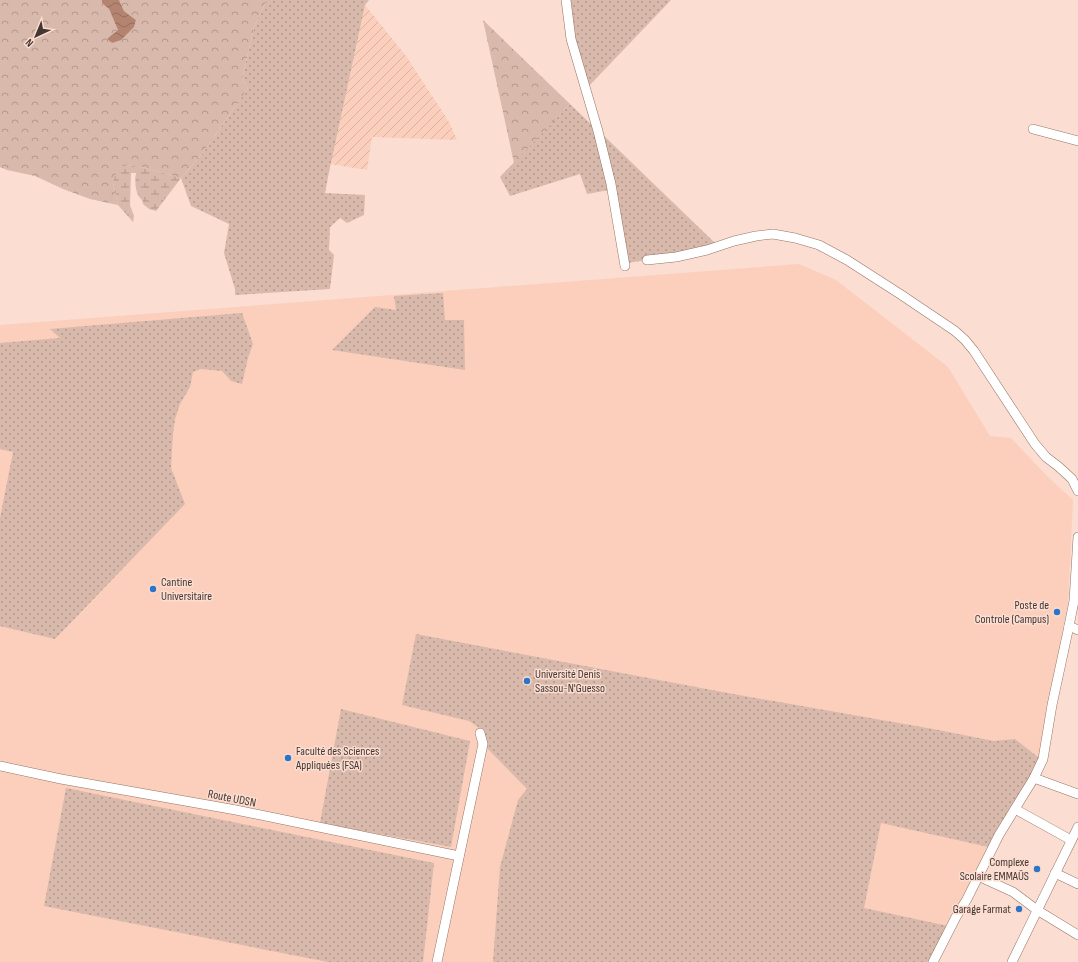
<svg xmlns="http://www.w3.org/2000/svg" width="1078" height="962" font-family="'Sofia Sans Condensed',sans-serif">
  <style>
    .built { fill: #fbcfbc }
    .industrial { fill: url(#industrial-furrows) }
    .grass { fill: url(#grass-dots) }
    .forest { fill: url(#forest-crowns) }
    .wetland { fill: url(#wetland-marsh) }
    .water { fill: url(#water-waves) }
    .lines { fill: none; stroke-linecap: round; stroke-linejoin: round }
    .minor-casing { stroke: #957466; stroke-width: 10 }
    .minor { stroke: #fff; stroke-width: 9 }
    .poi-dot { fill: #2c75c6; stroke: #fbddd1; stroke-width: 1.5 }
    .labels { text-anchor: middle; stroke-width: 3; stroke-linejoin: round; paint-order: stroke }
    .poi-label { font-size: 12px; fill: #443630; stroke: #fbddd1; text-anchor: start }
    .street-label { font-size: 12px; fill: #443630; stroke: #fbddd1 }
  </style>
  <defs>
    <pattern id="industrial-furrows" width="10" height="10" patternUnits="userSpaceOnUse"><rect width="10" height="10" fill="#fbcfbc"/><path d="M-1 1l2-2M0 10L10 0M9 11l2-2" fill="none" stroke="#d8b2a2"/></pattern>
    <pattern id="grass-dots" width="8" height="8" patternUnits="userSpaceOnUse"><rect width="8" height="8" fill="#d8b9ac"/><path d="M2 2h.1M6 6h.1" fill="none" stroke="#b1978c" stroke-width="1.8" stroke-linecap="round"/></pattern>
    <pattern id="forest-crowns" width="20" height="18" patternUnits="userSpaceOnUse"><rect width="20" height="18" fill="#d8b9ac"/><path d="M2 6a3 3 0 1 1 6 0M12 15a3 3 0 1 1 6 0" fill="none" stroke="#b1978c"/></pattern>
    <pattern id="wetland-marsh" width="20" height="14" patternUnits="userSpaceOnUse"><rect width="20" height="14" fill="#d8b9ac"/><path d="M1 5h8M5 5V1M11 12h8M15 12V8" fill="none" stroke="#b1978c"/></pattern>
    <pattern id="water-waves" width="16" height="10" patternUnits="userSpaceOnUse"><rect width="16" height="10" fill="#b48470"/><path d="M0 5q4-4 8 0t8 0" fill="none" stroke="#946d5c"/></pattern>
  </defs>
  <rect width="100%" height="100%" fill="#fbddd1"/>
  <polygon class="built" points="799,264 836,280 948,367 990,436 1011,438 1046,475 1073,500 1068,604 1039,758 932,962 0,962 0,325"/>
  <polygon class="industrial" points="365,5 406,56 449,122 457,140 372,137 367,170 330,164"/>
  <g class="grass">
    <polygon points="267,0 369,0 365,5 329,172 325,193 365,195 364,215 347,223 340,218 330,227 329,250 334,255 330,289 235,295 235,289 224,253 229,224 191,206 181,178 202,154 248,88 242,79 254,27"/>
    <polygon points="569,0 671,0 588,87 577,52"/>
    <polygon points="570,104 595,128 609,190 587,194 580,174 510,196 500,177"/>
    <polygon points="601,133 716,244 647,260 627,263"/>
    <polygon points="443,293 445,320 464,320 465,370 332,350 375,307 396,310 394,296"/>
    <polygon points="242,313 253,344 248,358 242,384 231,381 222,371 201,369 193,372 190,387 180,404 175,419 173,433 171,468 185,504 55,639 0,626 0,518 13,452 0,449 0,343 60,338 50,329"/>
    <polygon points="416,634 733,694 933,729 994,741 1015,739 1039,758 1013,812 993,848 881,823 864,908 948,926 929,962 493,962 500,867 518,800 527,789 487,748 484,731 469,721 402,705"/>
    <polygon points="341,709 470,741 451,847 320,823"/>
    <polygon points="66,788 434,863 423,962 328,962 44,906"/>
  </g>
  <g class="forest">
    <polygon points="0,0 102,0 102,3 109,9 118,30 107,39 112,43 134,27 136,20 124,11 119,0 267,0 254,27 242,79 248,88 202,154 181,178 145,168 128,165 113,183 118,205 90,199 63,189 35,176 7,170 0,167"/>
    <polygon points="483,20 570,104 514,163"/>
  </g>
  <path class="wetland" d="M 128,165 L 145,168 L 181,178 L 156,211 L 149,209 L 143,204 C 143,199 140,199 138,195 C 135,188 135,181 136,173 L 131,173 L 130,205 L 134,216 L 133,222 L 118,205 L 113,183 L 118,167 Z"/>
  <polygon class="water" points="102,0 119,0 124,11 136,20 134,27 121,40 112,43 107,39 118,30 109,9 102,3"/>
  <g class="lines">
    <g class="minor-casing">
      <g id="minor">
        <polyline points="566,0 571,39 598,131 611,184 625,266"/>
        <polyline points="1033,129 1078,141"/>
        <polyline points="647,260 676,257 707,250 734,241 756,236 773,234 795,238 819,245 847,260 900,294 955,331 965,340 974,351 1035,444 1046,457 1059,467 1072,479 1078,491"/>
        <polyline points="1078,537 1074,601 1069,626 1078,630"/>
        <polyline points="0,766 61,779 236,810 459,856"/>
        <polyline points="1034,778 1078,794"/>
        <polyline points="1015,809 1071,840"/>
        <polyline points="1055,873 1078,884"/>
        <polyline points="978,876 1013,892 1037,910 1078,935"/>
        <polyline points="437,962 483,744 480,733"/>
        <polyline points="933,962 956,917 967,899 999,835 1021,799 1034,778 1043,759 1052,705 1069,626"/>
        <polyline points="1012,962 1078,827"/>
      </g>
    </g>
    <use href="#minor" class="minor"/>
  </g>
  <g class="poi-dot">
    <circle cx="153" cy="589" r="4"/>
    <circle cx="1057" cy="612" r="4"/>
    <circle cx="527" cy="681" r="4"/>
    <circle cx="288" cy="758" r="4"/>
    <circle cx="1037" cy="869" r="4"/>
    <circle cx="1019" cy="909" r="4"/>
  </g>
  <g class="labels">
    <g class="poi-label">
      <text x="161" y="586">Cantine<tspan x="161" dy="14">Universitaire</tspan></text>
      <text x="1049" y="609" text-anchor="end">Poste de<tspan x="1049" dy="14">Controle (Campus)</tspan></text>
      <text x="535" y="678">Université Denis<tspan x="535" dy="14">Sassou-N'Guesso</tspan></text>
      <text x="296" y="755">Faculté des Sciences<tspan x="296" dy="14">Appliquées (FSA)</tspan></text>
      <text x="1029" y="866" text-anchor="end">Complexe<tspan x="1029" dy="14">Scolaire EMMAÜS</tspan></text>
      <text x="1011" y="913" text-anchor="end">Garage Farmat</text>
    </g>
    <g class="street-label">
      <text transform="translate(232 798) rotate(11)" y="4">Route UDSN</text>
    </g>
  </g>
  <g transform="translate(36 36) rotate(224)" stroke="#fbddd1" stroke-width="3" paint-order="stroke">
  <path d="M0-3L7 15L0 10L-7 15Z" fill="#443630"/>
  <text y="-6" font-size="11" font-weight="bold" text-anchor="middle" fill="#443630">N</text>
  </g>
</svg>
